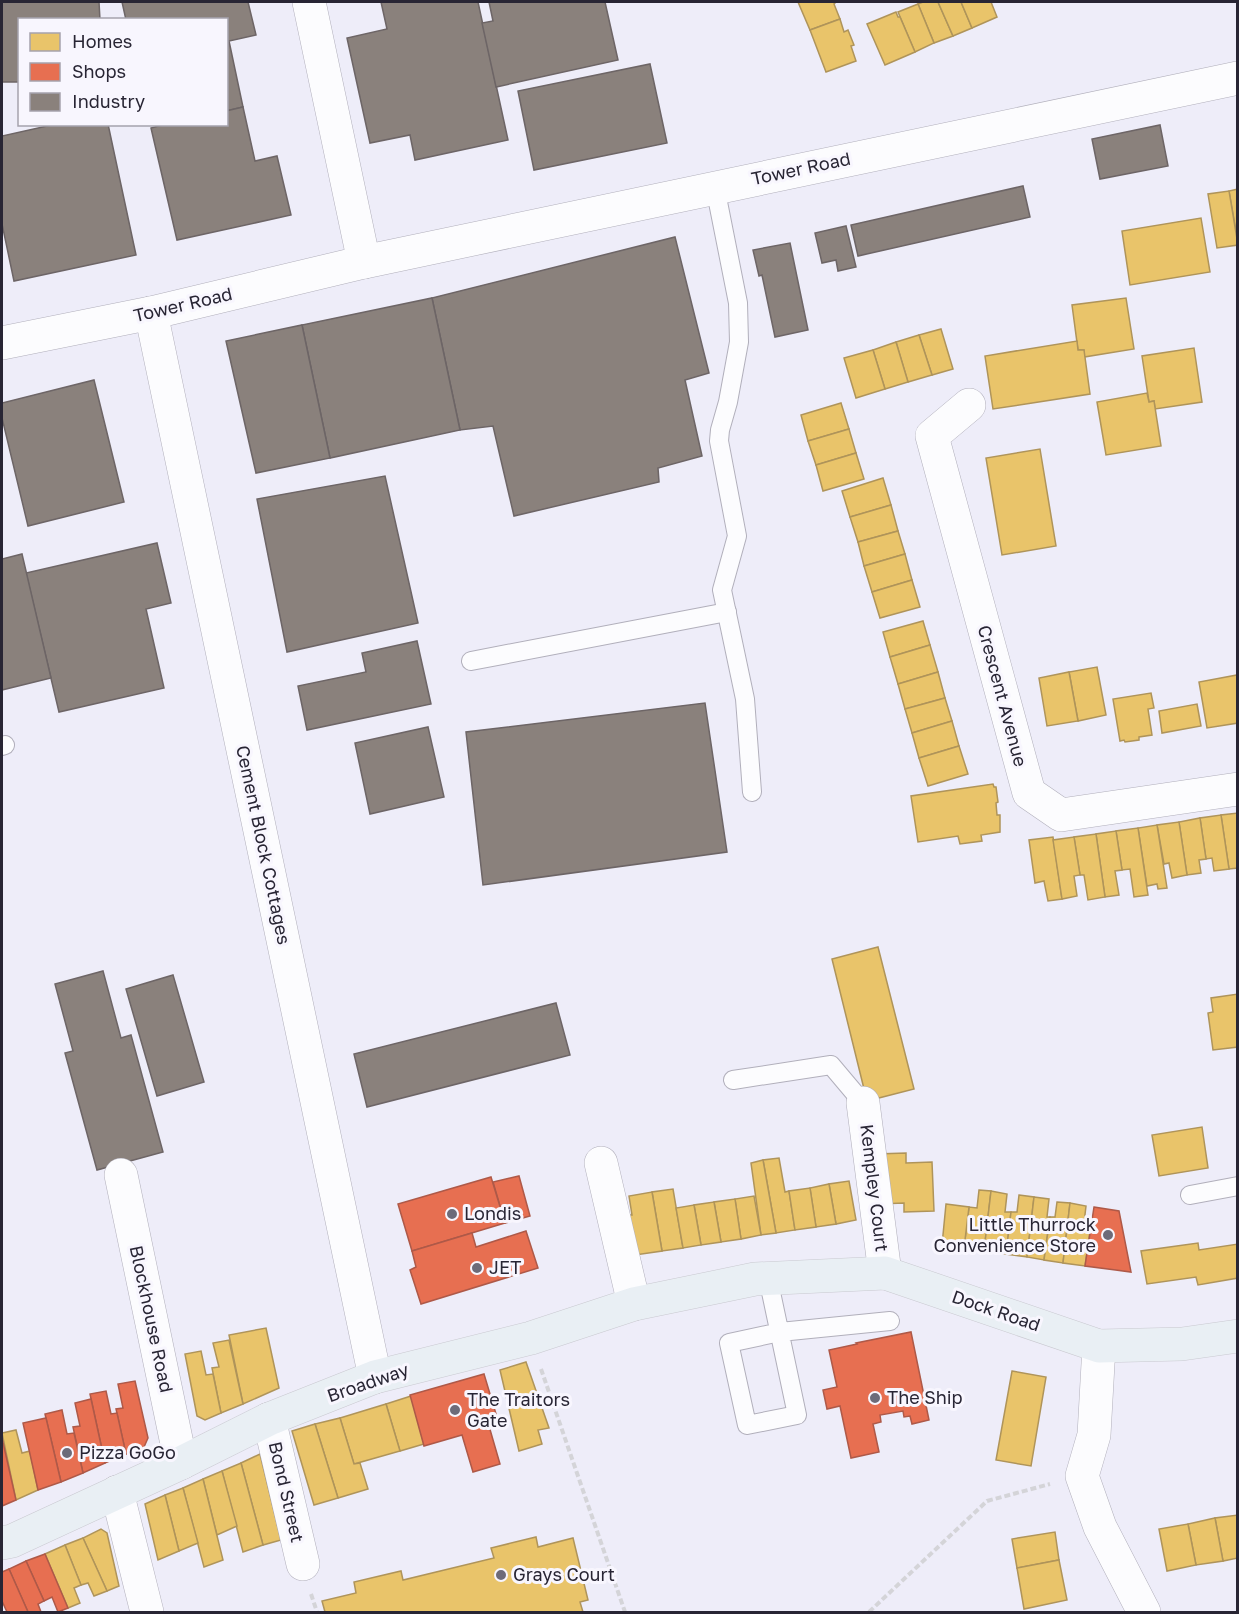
<svg xmlns="http://www.w3.org/2000/svg" width="1239" height="1614" font-family="'Golos Text',sans-serif">
  <style>
    .homes { fill: #e9c46a; stroke: #af945a; stroke-width: 1.5 }
    .shops { fill: #e76f51; stroke: #ae5948; stroke-width: 1.5 }
    .industry { fill: #8a817c; stroke: #6d6566; stroke-width: 1.5 }
    .lines { fill: none; stroke-linecap: round; stroke-linejoin: round }
    .service-casing { stroke: #b1afbb; stroke-width: 20 }
    .minor-casing { stroke: #b1afbb; stroke-width: 34 }
    .primary-casing { stroke: #c9c9d0; stroke-width: 34 }
    .path { stroke: #d4d4d8; stroke-width: 4; stroke-dasharray: 6 3; stroke-linecap: butt }
    .service { stroke: #fcfcfe; stroke-width: 18 }
    .minor { stroke: #fcfcfe; stroke-width: 33 }
    .primary { stroke: #e9eff4; stroke-width: 33 }
    .poi-dot { fill: #6d6b79; stroke: #f8f6fe; stroke-width: 2 }
    .labels { text-anchor: middle; stroke-width: 6; stroke-linejoin: round; paint-order: stroke }
    .street-label { font-size: 18px; fill: #282534; stroke: #f8f6fe }
    .poi-label { font-size: 18px; fill: #282534; stroke: #f8f6fe; text-anchor: start }
  </style>
  <rect width="100%" height="100%" fill="#eeedf9"/>
  <g class="homes">
    <polygon points="798,2 836,2 834,4 840,19 810,30"/>
    <polygon points="923,2 938,2 953,36 934,43 918,4"/>
    <polygon points="938,2 961,2 972,28 953,36"/>
    <polygon points="961,2 991,2 997,17 972,28"/>
    <polygon points="918,4 934,43 915,52 898,12"/>
    <polygon points="896,12 898,17 900,17 915,52 885,65 867,24"/>
    <polygon points="840,19 844,32 848,30 854,45 851,46 856,61 826,72 810,30"/>
    <polygon points="1238,189 1238,243 1229,191"/>
    <polygon points="1229,191 1238,245 1217,248 1208,194"/>
    <polygon points="1201,218 1210,272 1130,285 1122,231"/>
    <polygon points="1126,298 1134,349 1084,357 1084,350 1078,350 1072,305"/>
    <polygon points="941,329 953,369 932,375 919,335"/>
    <polygon points="919,335 932,375 908,382 896,342"/>
    <polygon points="1077,341 1078,350 1084,350 1090,394 993,409 985,356"/>
    <polygon points="896,342 908,382 885,389 873,350"/>
    <polygon points="1194,348 1202,402 1155,409 1154,401 1149,402 1142,356"/>
    <polygon points="873,350 885,389 856,398 844,358"/>
    <polygon points="1147,393 1149,402 1154,401 1161,446 1106,455 1097,402"/>
    <polygon points="841,403 849,429 808,441 801,415"/>
    <polygon points="849,429 856,453 816,465 808,441"/>
    <polygon points="1040,449 1056,546 1002,555 986,458"/>
    <polygon points="856,453 864,479 823,491 816,465"/>
    <polygon points="883,478 891,505 850,517 842,491"/>
    <polygon points="891,505 898,531 858,542 850,517"/>
    <polygon points="898,531 905,554 864,566 858,542"/>
    <polygon points="905,554 912,580 872,592 864,566"/>
    <polygon points="912,580 920,607 880,618 872,592"/>
    <polygon points="923,621 930,645 890,657 883,632"/>
    <polygon points="930,645 938,672 898,684 890,657"/>
    <polygon points="1097,667 1106,715 1078,721 1069,672"/>
    <polygon points="938,672 945,698 905,709 898,684"/>
    <polygon points="1069,672 1078,721 1047,726 1039,678"/>
    <polygon points="1237,675 1238,723 1207,728 1199,682"/>
    <polygon points="1151,693 1154,708 1148,709 1152,735 1139,737 1139,740 1125,742 1124,740 1120,741 1113,699"/>
    <polygon points="945,698 952,721 912,733 905,709"/>
    <polygon points="1197,704 1201,726 1162,733 1159,711"/>
    <polygon points="952,721 959,746 919,758 912,733"/>
    <polygon points="959,746 968,774 928,786 919,758"/>
    <polygon points="993,784 994,787 996,787 998,802 996,803 997,815 1000,815 1000,832 981,835 982,841 960,844 958,836 918,842 911,796"/>
    <polygon points="1238,813 1238,868 1229,869 1221,815"/>
    <polygon points="1221,815 1229,869 1214,871 1212,858 1206,859 1200,818"/>
    <polygon points="1200,818 1206,859 1199,860 1201,873 1187,875 1179,822"/>
    <polygon points="1179,822 1187,875 1172,878 1169,863 1164,864 1157,825"/>
    <polygon points="1157,825 1167,888 1158,889 1157,884 1147,886 1138,828"/>
    <polygon points="1138,828 1148,895 1134,897 1130,869 1122,870 1116,831"/>
    <polygon points="1116,831 1122,870 1115,871 1119,895 1105,897 1096,834"/>
    <polygon points="1096,834 1105,897 1088,900 1084,875 1080,875 1074,837"/>
    <polygon points="1053,837 1062,899 1048,901 1044,881 1035,883 1029,840"/>
    <polygon points="1074,837 1080,875 1074,876 1077,896 1062,899 1053,840"/>
    <polygon points="878,947 914,1089 867,1101 832,959"/>
    <polygon points="1238,994 1238,1047 1213,1050 1208,1013 1213,1012 1211,998"/>
    <polygon points="1202,1127 1208,1168 1159,1176 1152,1135"/>
    <polygon points="906,1153 906,1163 932,1162 934,1211 904,1212 904,1203 879,1204 876,1154"/>
    <polygon points="779,1158 785,1192 789,1191 795,1230 776,1233 763,1160"/>
    <polygon points="763,1160 776,1233 761,1235 751,1163"/>
    <polygon points="849,1181 856,1220 836,1224 829,1184"/>
    <polygon points="829,1184 836,1224 816,1227 810,1188"/>
    <polygon points="810,1188 816,1227 795,1230 789,1191"/>
    <polygon points="673,1189 683,1248 662,1251 652,1192"/>
    <polygon points="979,1190 991,1191 984,1251 964,1248 969,1207 977,1208"/>
    <polygon points="991,1191 1007,1194 1005,1212 1011,1212 1006,1254 984,1251"/>
    <polygon points="652,1192 662,1251 635,1255 629,1215 632,1215 629,1196"/>
    <polygon points="1019,1195 1034,1197 1027,1257 1006,1254 1011,1212 1017,1212"/>
    <polygon points="754,1196 761,1235 741,1239 735,1199"/>
    <polygon points="1034,1197 1049,1199 1047,1217 1050,1217 1044,1260 1027,1257"/>
    <polygon points="735,1199 741,1239 721,1242 714,1202"/>
    <polygon points="714,1202 721,1242 701,1245 694,1205"/>
    <polygon points="1057,1202 1070,1203 1063,1263 1044,1260 1050,1217 1055,1217"/>
    <polygon points="1070,1203 1086,1206 1084,1223 1091,1224 1085,1266 1063,1263"/>
    <polygon points="946,1204 969,1207 964,1248 942,1245"/>
    <polygon points="694,1205 701,1245 683,1248 676,1208"/>
    <polygon points="1198,1243 1199,1250 1238,1244 1238,1278 1198,1285 1196,1277 1147,1284 1141,1251"/>
    <polygon points="266,1328 279,1388 243,1404 229,1335"/>
    <polygon points="229,1340 243,1404 221,1413 212,1368 219,1367 213,1343"/>
    <polygon points="201,1351 206,1375 213,1374 221,1413 205,1420 197,1416 185,1354"/>
    <polygon points="526,1362 549,1428 538,1430 542,1444 519,1451 500,1370"/>
    <polygon points="1012,1371 1046,1377 1031,1466 996,1460"/>
    <polygon points="411,1396 424,1444 400,1451 386,1404"/>
    <polygon points="386,1404 400,1451 354,1464 340,1418"/>
    <polygon points="340,1418 354,1464 360,1463 368,1489 338,1498 315,1424"/>
    <polygon points="315,1424 338,1498 314,1505 292,1431"/>
    <polygon points="16,1430 22,1453 30,1451 38,1490 16,1500 2,1433"/>
    <polygon points="260,1454 281,1540 263,1545 241,1463"/>
    <polygon points="241,1463 263,1545 243,1552 222,1471"/>
    <polygon points="222,1471 237,1526 217,1535 203,1479"/>
    <polygon points="203,1479 223,1560 204,1567 183,1488"/>
    <polygon points="183,1488 198,1543 179,1551 165,1495"/>
    <polygon points="165,1495 179,1551 158,1560 145,1504"/>
    <polygon points="1238,1515 1238,1558 1223,1561 1215,1518"/>
    <polygon points="1215,1518 1223,1561 1196,1565 1188,1524"/>
    <polygon points="1188,1524 1196,1565 1167,1571 1159,1529"/>
    <polygon points="101,1529 107,1533 119,1586 107,1591 83,1538"/>
    <polygon points="1055,1532 1059,1560 1017,1568 1012,1539"/>
    <polygon points="536,1537 538,1547 573,1538 588,1600 580,1602 583,1612 325,1612 322,1601 356,1593 354,1582 401,1571 403,1580 494,1558 491,1548"/>
    <polygon points="83,1538 107,1591 94,1596 88,1583 81,1585 65,1545"/>
    <polygon points="65,1545 81,1585 74,1588 80,1603 68,1608 45,1554"/>
    <polygon points="1059,1560 1067,1600 1024,1609 1017,1568"/>
  </g>
  <g class="shops">
    <polygon points="519,1176 530,1216 505,1223 493,1182"/>
    <polygon points="491,1177 505,1223 412,1251 398,1204"/>
    <polygon points="1094,1207 1119,1211 1131,1272 1085,1266"/>
    <polygon points="526,1231 538,1268 421,1304 410,1270 416,1267 412,1251 472,1233 476,1247"/>
    <polygon points="911,1332 929,1420 912,1424 910,1416 904,1417 903,1411 880,1415 881,1422 873,1424 879,1452 851,1458 840,1406 827,1409 823,1390 837,1387 829,1350 857,1344 856,1343"/>
    <polygon points="484,1374 499,1424 489,1426 500,1464 473,1472 462,1435 424,1446 410,1395"/>
    <polygon points="135,1381 148,1438 144,1447 126,1454 116,1409 123,1408 118,1384"/>
    <polygon points="106,1391 111,1414 117,1413 126,1454 105,1463 90,1394"/>
    <polygon points="91,1399 105,1463 83,1473 73,1427 80,1426 75,1403"/>
    <polygon points="62,1410 67,1434 74,1433 83,1473 61,1482 45,1414"/>
    <polygon points="46,1418 61,1482 38,1490 23,1423"/>
    <polygon points="2,1438 16,1500 2,1506"/>
    <polygon points="45,1554 68,1608 58,1612 52,1597 44,1601 26,1561"/>
    <polygon points="26,1561 44,1601 38,1604 41,1612 28,1612 9,1569"/>
    <polygon points="9,1569 28,1612 7,1612 2,1601 2,1572"/>
  </g>
  <g class="industry">
    <polygon points="2,2 99,2 100,20 20,20 20,82 2,82"/>
    <polygon points="122,2 248,2 256,35 229,41 243,107 226,111 226,20 126,20"/>
    <polygon points="381,2 478,2 508,140 415,160 410,135 370,143 347,38 387,29"/>
    <polygon points="489,2 605,2 618,60 496,87 482,23 493,21"/>
    <polygon points="650,64 667,143 534,170 518,91"/>
    <polygon points="243,107 255,161 277,156 291,215 177,240 151,128 166,124 226,124 226,111"/>
    <polygon points="56,124 108,124 136,255 14,281 2,224 2,136"/>
    <polygon points="1160,125 1168,166 1100,179 1092,139"/>
    <polygon points="1023,186 1030,217 858,256 851,225"/>
    <polygon points="846,226 856,267 838,271 836,260 822,263 815,233"/>
    <polygon points="675,237 709,373 685,380 702,456 658,468 659,482 514,516 493,426 460,430 432,298"/>
    <polygon points="790,243 808,330 775,337 762,275 759,276 753,250"/>
    <polygon points="432,298 460,430 330,458 302,325"/>
    <polygon points="302,325 330,458 256,473 226,341"/>
    <polygon points="94,380 124,502 28,526 2,418 2,403"/>
    <polygon points="385,476 418,623 287,652 257,499"/>
    <polygon points="157,543 171,603 146,609 164,688 59,712 26,573"/>
    <polygon points="22,554 51,678 2,690 2,559"/>
    <polygon points="417,641 431,704 307,730 298,686 366,672 362,653"/>
    <polygon points="705,703 727,852 483,885 466,732"/>
    <polygon points="428,727 444,797 370,814 355,743"/>
    <polygon points="103,971 121,1038 131,1035 163,1152 97,1170 65,1053 73,1051 55,984"/>
    <polygon points="173,975 204,1082 157,1096 126,989"/>
    <polygon points="556,1003 570,1055 367,1107 354,1054"/>
  </g>
  <g class="lines">
    <g class="service-casing">
      <g id="service">
        <polyline points="715,187 738,303 739,342 728,402 720,430 719,441 737,536 722,590 745,699 752,792"/>
        <polyline points="471,661 727,612"/>
        <polyline points="2,746 5,745"/>
        <polyline points="733,1080 831,1065 863,1103"/>
        <polyline points="1190,1195 1238,1186"/>
        <polyline points="768,1278 797,1415 747,1425 729,1343 780,1332 890,1321"/>
      </g>
    </g>
    <g class="minor-casing">
      <g id="minor">
        <polyline points="364,262 1238,78"/>
        <polyline points="151,313 375,1377"/>
        <polyline points="2,343 151,313 364,262 309,2"/>
        <polyline points="969,405 932,436 1029,793 1061,815 1238,789"/>
        <polyline points="863,1103 885,1273"/>
        <polyline points="601,1163 634,1304"/>
        <polyline points="121,1175 181,1463"/>
        <polyline points="1099,1346 1094,1435 1082,1476 1100,1527 1144,1612"/>
        <polyline points="269,1419 303,1564"/>
        <polyline points="117,1492 147,1612"/>
      </g>
    </g>
    <g class="primary-casing">
      <polyline id="primary" points="2,1543 12,1541 181,1463 269,1419 375,1377 531,1338 634,1304 755,1279 885,1273 1099,1346 1182,1344 1238,1336"/>
    </g>
    <g class="path">
      <polyline points="541,1369 625,1612"/>
      <polyline points="311,1594 317,1612"/>
      <polyline points="869,1612 987,1501 1050,1484"/>
    </g>
    <use href="#service" class="service"/>
    <use href="#minor" class="minor"/>
    <use href="#primary" class="primary"/>
  </g>
  <g class="poi-dot">
    <circle cx="452" cy="1214" r="6"/>
    <circle cx="1108" cy="1235" r="6"/>
    <circle cx="477" cy="1268" r="6"/>
    <circle cx="875" cy="1398" r="6"/>
    <circle cx="455" cy="1410" r="6"/>
    <circle cx="67" cy="1453" r="6"/>
    <circle cx="501" cy="1575" r="6"/>
  </g>
  <g class="labels">
    <g class="street-label">
      <text transform="translate(801 169) rotate(-12)" y="6">Tower Road</text>
      <text transform="translate(183 305) rotate(-13)" y="6">Tower Road</text>
      <text transform="translate(1002 696) rotate(75)" y="6">Crescent Avenue</text>
      <text transform="translate(263 845) rotate(78)" y="6">Cement Block Cottages</text>
      <text transform="translate(874 1188) rotate(83)" y="6">Kempley Court</text>
      <text transform="translate(996 1311) rotate(19)" y="6">Dock Road</text>
      <text transform="translate(151 1319) rotate(78)" y="6">Blockhouse Road</text>
      <text transform="translate(368 1383) rotate(-19)" y="6">Broadway</text>
      <text transform="translate(286 1492) rotate(77)" y="6">Bond Street</text>
    </g>
    <g class="poi-label">
      <text x="464" y="1220">Londis</text>
      <text x="1096" y="1231" text-anchor="end">Little Thurrock<tspan x="1096" dy="21">Convenience Store</tspan></text>
      <text x="489" y="1274">JET</text>
      <text x="887" y="1404">The Ship</text>
      <text x="467" y="1406">The Traitors<tspan x="467" dy="21">Gate</tspan></text>
      <text x="79" y="1459">Pizza GoGo</text>
      <text x="513" y="1581">Grays Court</text>
    </g>
  </g>
  <rect width="1239" height="1614" fill="none" stroke="#282534" stroke-width="6"/>
  <rect x="18" y="18" width="210" height="108" fill="#f8f6fe" stroke="#a5a2ad" stroke-width="1.5"/>
  <rect x="30" y="33" width="30" height="18" fill="#e9c46a" stroke="#a5a2ad" stroke-width="1.5"/>
  <text x="72" y="48" font-size="18" fill="#282534">Homes</text>
  <rect x="30" y="63" width="30" height="18" fill="#e76f51" stroke="#a5a2ad" stroke-width="1.5"/>
  <text x="72" y="78" font-size="18" fill="#282534">Shops</text>
  <rect x="30" y="93" width="30" height="18" fill="#8a817c" stroke="#a5a2ad" stroke-width="1.5"/>
  <text x="72" y="108" font-size="18" fill="#282534">Industry</text>
</svg>
